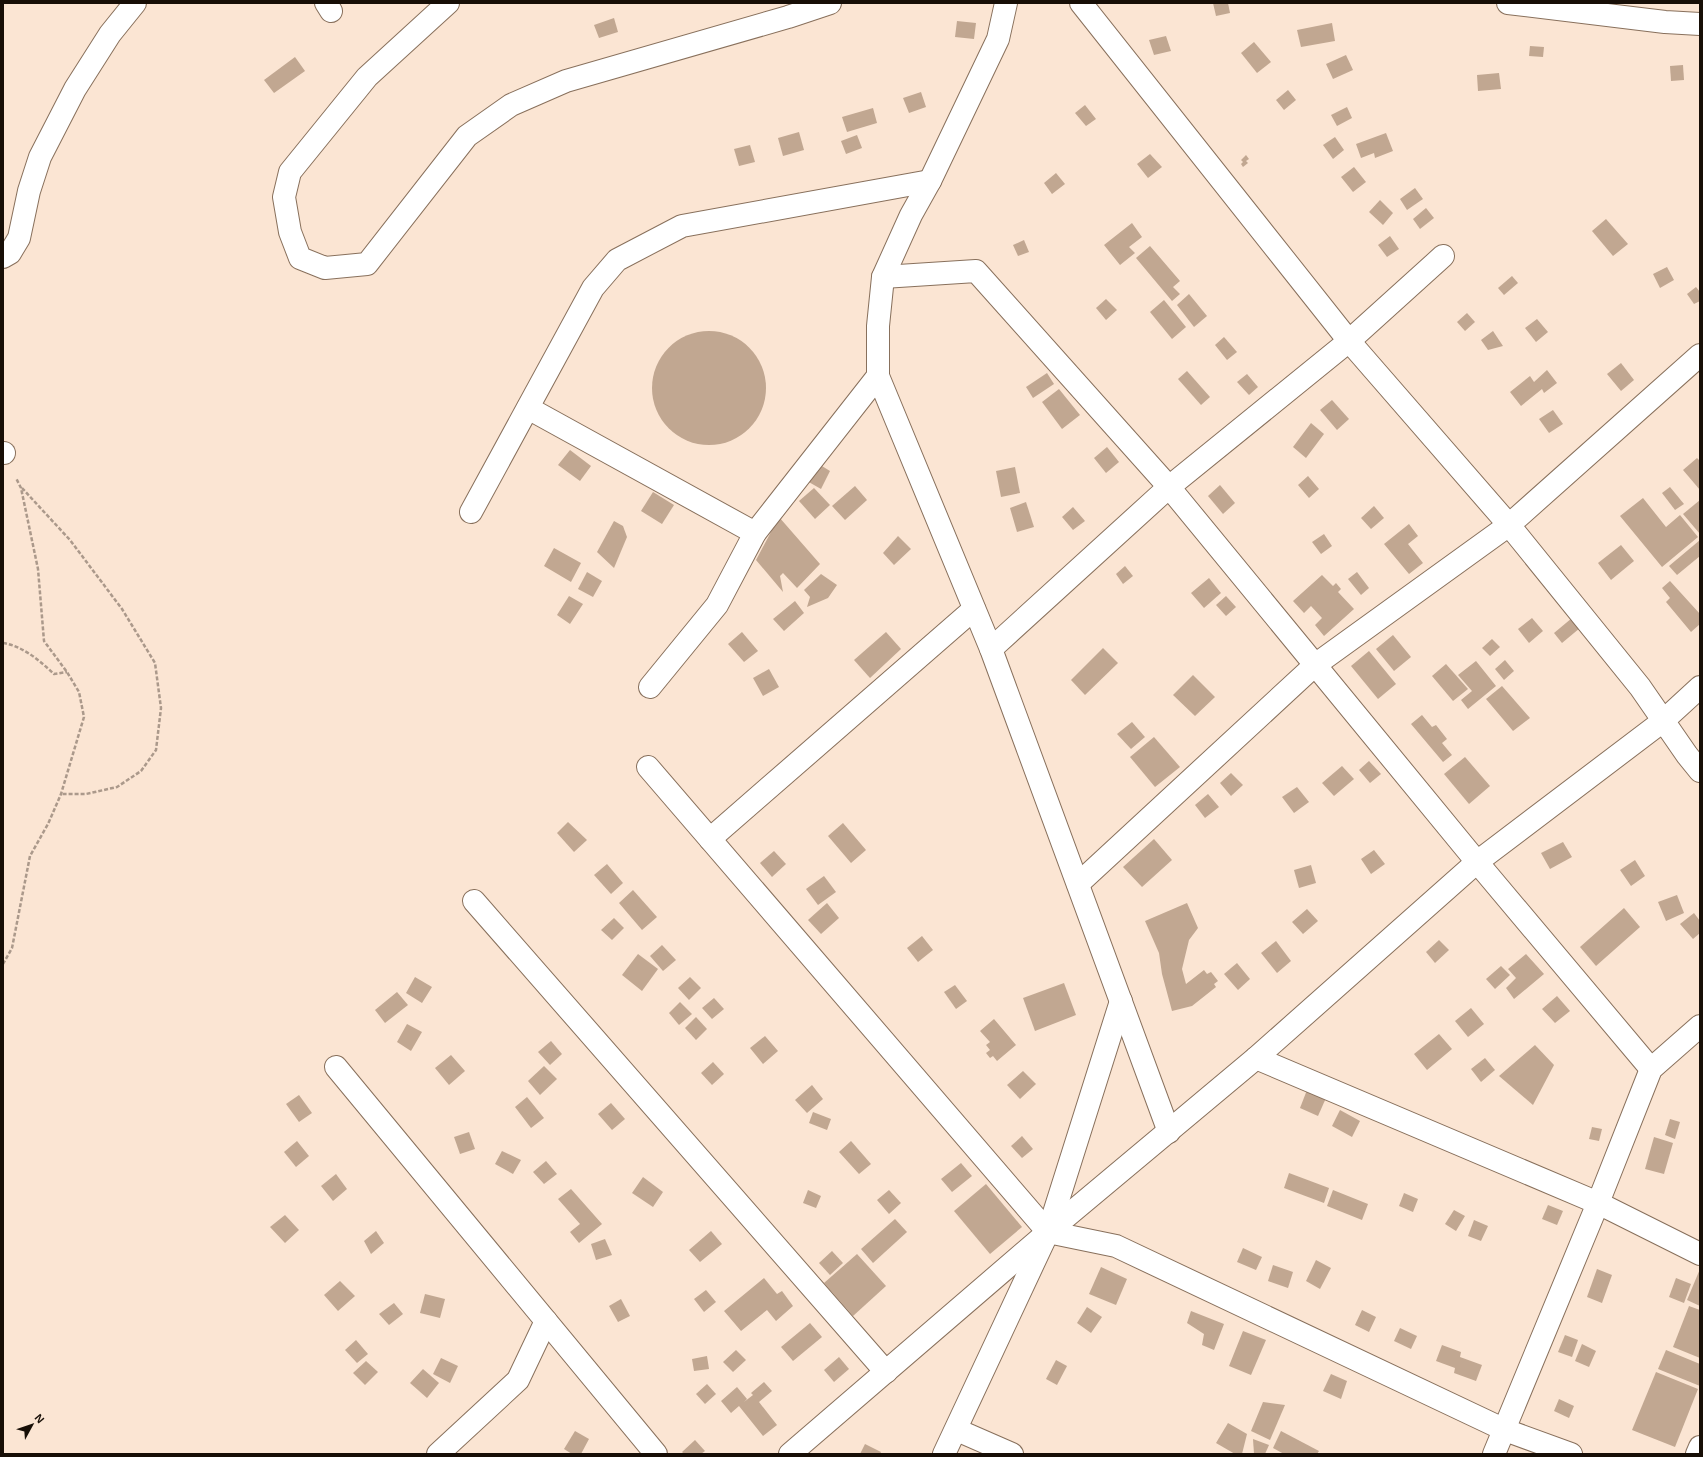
<svg xmlns="http://www.w3.org/2000/svg" width="1703" height="1457" font-family="Arial,sans-serif">
  <style>
    .building { fill: #c1a791 }
    .lines { fill: none; stroke-linecap: round; stroke-linejoin: round }
    .minor-casing { stroke: #88705c; stroke-width: 24 }
    .path { stroke: #ab998b; stroke-width: 2.5; stroke-dasharray: 4 2; stroke-linecap: butt }
    .minor { stroke: #fff; stroke-width: 22 }
  </style>
  <rect width="100%" height="100%" fill="#fbe5d3"/>
  <g class="building">
    <polygon points="1213,3 1228,3 1230,13 1216,16"/>
    <polygon points="614,18 618,32 599,38 594,25"/>
    <polygon points="957,21 976,23 974,39 955,37"/>
    <polygon points="1332,23 1335,41 1301,47 1297,30"/>
    <polygon points="1166,36 1171,51 1154,55 1149,40"/>
    <polygon points="1254,42 1271,62 1257,73 1241,53"/>
    <polygon points="1530,46 1544,47 1543,57 1529,56"/>
    <polygon points="1346,55 1353,70 1333,79 1326,64"/>
    <polygon points="295,57 305,71 274,93 264,80"/>
    <polygon points="1683,65 1684,80 1671,81 1670,66"/>
    <polygon points="1499,73 1501,89 1478,91 1477,75"/>
    <polygon points="1288,90 1296,100 1284,110 1276,100"/>
    <polygon points="921,92 926,107 909,113 903,98"/>
    <polygon points="1085,105 1096,119 1086,126 1075,113"/>
    <polygon points="1347,107 1352,118 1337,126 1331,115"/>
    <polygon points="873,108 877,123 847,132 842,117"/>
    <polygon points="799,132 804,150 783,156 778,138"/>
    <polygon points="1386,133 1393,151 1375,158 1374,153 1361,158 1356,144"/>
    <polygon points="857,135 862,148 846,154 841,141"/>
    <polygon points="1335,137 1344,150 1333,159 1323,145"/>
    <polygon points="750,145 755,162 739,166 734,149"/>
    <polygon points="1150,154 1162,167 1148,178 1137,164"/>
    <polygon points="1246,155 1249,159 1246,161 1248,163 1243,167 1241,164 1243,162 1241,160"/>
    <polygon points="1354,167 1366,182 1353,192 1341,177"/>
    <polygon points="1056,173 1065,184 1052,194 1044,183"/>
    <polygon points="1415,188 1423,199 1407,210 1400,199"/>
    <polygon points="1380,200 1393,213 1383,225 1369,212"/>
    <polygon points="1426,208 1434,218 1420,229 1413,219"/>
    <polygon points="1606,219 1628,244 1613,256 1592,231"/>
    <polygon points="1132,223 1142,237 1129,247 1135,253 1120,265 1104,245"/>
    <polygon points="1390,236 1399,249 1387,257 1378,245"/>
    <polygon points="1024,240 1029,252 1018,256 1013,245"/>
    <polygon points="1150,246 1180,281 1173,287 1180,294 1172,301 1136,258"/>
    <polygon points="1667,267 1674,280 1660,288 1653,274"/>
    <polygon points="1512,276 1518,283 1504,295 1498,288"/>
    <polygon points="1696,287 1700,292 1700,301 1694,304 1687,294"/>
    <polygon points="1189,294 1207,316 1194,327 1177,305"/>
    <polygon points="1106,299 1117,310 1106,320 1096,308"/>
    <polygon points="1164,300 1186,327 1172,339 1150,312"/>
    <polygon points="1467,313 1475,322 1465,331 1457,322"/>
    <polygon points="1537,319 1548,332 1536,342 1525,328"/>
    <circle cx="709" cy="388" r="57"/>
    <polygon points="1493,331 1503,346 1488,350 1481,340"/>
    <polygon points="1224,337 1237,352 1227,360 1215,345"/>
    <polygon points="1621,363 1634,380 1621,391 1607,374"/>
    <polygon points="1547,370 1557,383 1544,393 1542,389 1521,406 1510,392 1530,376 1534,382"/>
    <polygon points="1187,371 1210,397 1201,405 1178,379"/>
    <polygon points="1047,373 1054,384 1033,398 1026,387"/>
    <polygon points="1247,374 1258,387 1249,395 1237,382"/>
    <polygon points="1059,389 1080,415 1062,429 1042,402"/>
    <polygon points="1332,400 1349,419 1337,430 1320,410"/>
    <polygon points="1553,410 1563,424 1549,433 1539,419"/>
    <polygon points="1311,423 1324,434 1306,458 1293,447"/>
    <polygon points="1107,447 1119,462 1106,473 1094,458"/>
    <polygon points="570,450 591,466 580,481 558,465"/>
    <polygon points="1697,458 1700,461 1700,490 1683,470"/>
    <polygon points="817,463 830,471 821,489 807,481"/>
    <polygon points="1015,467 1020,493 1001,497 996,471"/>
    <polygon points="1308,476 1319,489 1309,498 1298,485"/>
    <polygon points="1220,485 1235,503 1223,514 1208,496"/>
    <polygon points="855,486 867,500 845,520 832,506"/>
    <polygon points="1670,487 1684,504 1675,510 1662,493"/>
    <polygon points="814,488 830,505 815,519 799,501"/>
    <polygon points="653,492 674,505 662,524 641,511"/>
    <polygon points="1643,498 1666,527 1680,515 1698,537 1662,567 1620,516"/>
    <polygon points="1700,500 1700,534 1683,514"/>
    <polygon points="1026,502 1034,527 1017,532 1010,508"/>
    <polygon points="1374,506 1384,518 1371,529 1361,518"/>
    <polygon points="1073,507 1085,521 1073,530 1062,517"/>
    <polygon points="779,517 820,564 797,588 783,573 780,576 783,592 756,560"/>
    <polygon points="614,521 623,526 627,537 614,568 597,552"/>
    <polygon points="1409,524 1418,536 1408,544 1423,563 1409,574 1384,544"/>
    <polygon points="1324,534 1332,546 1321,554 1312,542"/>
    <polygon points="898,536 911,549 894,565 883,553"/>
    <polygon points="1700,540 1700,556 1677,575 1669,566"/>
    <polygon points="1621,545 1634,561 1611,580 1598,563"/>
    <polygon points="554,548 581,563 571,582 544,566"/>
    <polygon points="1125,566 1133,576 1123,584 1116,574"/>
    <polygon points="587,572 602,581 593,597 578,589"/>
    <polygon points="1357,572 1369,588 1361,595 1348,579"/>
    <polygon points="821,574 837,585 828,598 807,607 810,597 804,590"/>
    <polygon points="1322,575 1333,586 1336,583 1341,589 1338,592 1354,609 1324,636 1315,625 1322,618 1311,606 1304,613 1293,601"/>
    <polygon points="1209,578 1221,593 1204,608 1191,593"/>
    <polygon points="1670,581 1700,614 1700,624 1691,632 1666,602 1670,598 1662,588"/>
    <polygon points="569,596 583,604 570,624 557,615"/>
    <polygon points="1226,596 1236,607 1226,616 1216,605"/>
    <polygon points="795,601 804,613 784,631 773,619"/>
    <polygon points="1532,618 1543,631 1529,643 1518,629"/>
    <polygon points="1572,618 1580,628 1562,643 1554,633"/>
    <polygon points="742,632 758,651 744,662 728,644"/>
    <polygon points="886,632 901,649 870,678 854,660"/>
    <polygon points="1393,635 1411,657 1394,671 1376,649"/>
    <polygon points="1492,639 1500,647 1490,656 1482,648"/>
    <polygon points="1103,648 1118,663 1085,695 1071,680"/>
    <polygon points="1369,651 1396,684 1378,699 1351,666"/>
    <polygon points="1505,660 1514,671 1504,680 1495,669"/>
    <polygon points="1476,661 1496,686 1468,709 1461,700 1472,691 1458,675"/>
    <polygon points="1446,664 1468,689 1453,701 1432,676"/>
    <polygon points="769,669 779,687 763,696 753,678"/>
    <polygon points="1193,675 1215,697 1195,716 1173,695"/>
    <polygon points="1502,686 1530,718 1513,731 1486,699"/>
    <polygon points="1422,715 1432,727 1436,725 1447,739 1442,743 1452,755 1443,762 1411,724"/>
    <polygon points="1132,722 1145,737 1131,749 1117,734"/>
    <polygon points="1154,737 1180,767 1155,787 1130,757"/>
    <polygon points="1465,757 1490,786 1469,804 1444,774"/>
    <polygon points="1369,761 1381,774 1370,783 1359,770"/>
    <polygon points="1342,766 1354,779 1334,796 1322,783"/>
    <polygon points="1231,773 1243,785 1231,796 1220,783"/>
    <polygon points="1297,787 1309,802 1294,813 1282,797"/>
    <polygon points="1208,794 1219,807 1205,818 1195,805"/>
    <polygon points="568,822 587,840 574,852 557,833"/>
    <polygon points="843,823 866,850 851,863 828,836"/>
    <polygon points="1154,839 1172,860 1142,887 1123,867"/>
    <polygon points="1563,842 1572,857 1550,869 1541,853"/>
    <polygon points="1374,850 1385,864 1371,874 1361,859"/>
    <polygon points="774,851 786,864 772,877 760,863"/>
    <polygon points="1635,860 1645,876 1631,886 1620,870"/>
    <polygon points="607,864 623,883 611,894 594,875"/>
    <polygon points="1311,865 1316,883 1299,888 1294,870"/>
    <polygon points="824,876 836,892 818,905 806,889"/>
    <polygon points="633,890 657,917 642,930 619,903"/>
    <polygon points="1677,895 1684,913 1666,921 1658,902"/>
    <polygon points="827,903 839,918 821,934 808,920"/>
    <polygon points="1187,903 1198,928 1189,940 1182,969 1186,984 1204,970 1207,974 1211,972 1218,981 1214,984 1216,987 1192,1006 1172,1011 1162,974 1159,953 1145,921"/>
    <polygon points="1624,908 1640,927 1596,966 1580,947"/>
    <polygon points="1307,909 1318,921 1303,934 1292,922"/>
    <polygon points="1694,913 1700,921 1700,933 1693,939 1680,924"/>
    <polygon points="614,918 624,928 612,940 601,930"/>
    <polygon points="922,936 933,950 918,962 907,948"/>
    <polygon points="1439,940 1449,950 1435,963 1426,952"/>
    <polygon points="1276,941 1291,961 1277,973 1261,953"/>
    <polygon points="662,945 676,960 663,971 650,956"/>
    <polygon points="638,954 658,969 642,991 622,975"/>
    <polygon points="1526,954 1544,974 1514,999 1506,988 1516,978 1508,969"/>
    <polygon points="1237,963 1250,979 1238,990 1224,974"/>
    <polygon points="1501,966 1510,975 1495,989 1486,979"/>
    <polygon points="415,977 432,987 422,1003 406,993"/>
    <polygon points="690,977 701,988 689,1000 678,988"/>
    <polygon points="1064,983 1076,1015 1035,1031 1023,998"/>
    <polygon points="955,985 967,1001 956,1009 944,992"/>
    <polygon points="397,992 408,1005 385,1023 375,1010"/>
    <polygon points="1557,996 1570,1011 1555,1023 1542,1009"/>
    <polygon points="714,998 724,1009 712,1019 702,1008"/>
    <polygon points="680,1002 692,1014 679,1025 669,1013"/>
    <polygon points="1471,1008 1484,1024 1468,1037 1455,1021"/>
    <polygon points="696,1017 707,1029 696,1040 685,1028"/>
    <polygon points="994,1019 1016,1045 997,1061 993,1056 990,1058 986,1053 990,1050 986,1045 990,1042 980,1031"/>
    <polygon points="407,1024 422,1032 411,1051 397,1042"/>
    <polygon points="1439,1034 1452,1049 1427,1070 1414,1054"/>
    <polygon points="765,1036 778,1051 763,1064 750,1048"/>
    <polygon points="551,1041 562,1054 550,1065 538,1052"/>
    <polygon points="1535,1045 1554,1065 1533,1105 1499,1076"/>
    <polygon points="451,1055 465,1071 449,1085 435,1068"/>
    <polygon points="1485,1058 1495,1070 1481,1082 1471,1069"/>
    <polygon points="713,1062 724,1074 712,1085 701,1073"/>
    <polygon points="544,1066 557,1079 540,1095 528,1081"/>
    <polygon points="1023,1071 1036,1084 1020,1099 1007,1085"/>
    <polygon points="812,1085 823,1099 807,1113 795,1100"/>
    <polygon points="1307,1090 1326,1098 1318,1116 1300,1108"/>
    <polygon points="299,1095 312,1113 299,1122 286,1104"/>
    <polygon points="527,1097 544,1118 531,1128 515,1107"/>
    <polygon points="611,1103 625,1119 612,1130 598,1114"/>
    <polygon points="1340,1110 1360,1121 1352,1137 1332,1126"/>
    <polygon points="813,1112 831,1119 827,1130 809,1123"/>
    <polygon points="1670,1119 1680,1122 1675,1139 1665,1135"/>
    <polygon points="1592,1127 1602,1129 1599,1141 1589,1139"/>
    <polygon points="469,1132 475,1149 460,1154 454,1137"/>
    <polygon points="1022,1136 1033,1149 1022,1158 1011,1146"/>
    <polygon points="1654,1137 1673,1143 1664,1174 1645,1169"/>
    <polygon points="297,1141 309,1156 296,1167 284,1152"/>
    <polygon points="851,1141 871,1164 859,1174 839,1152"/>
    <polygon points="502,1151 521,1160 513,1174 495,1164"/>
    <polygon points="546,1161 557,1174 544,1184 533,1172"/>
    <polygon points="961,1163 972,1176 952,1192 941,1179"/>
    <polygon points="1289,1173 1329,1188 1324,1203 1284,1188"/>
    <polygon points="336,1174 347,1189 333,1201 321,1186"/>
    <polygon points="643,1177 663,1192 653,1207 632,1193"/>
    <polygon points="986,1184 1022,1227 990,1254 954,1211"/>
    <polygon points="571,1189 602,1224 579,1243 570,1232 580,1224 558,1199"/>
    <polygon points="808,1190 821,1196 816,1208 803,1203"/>
    <polygon points="889,1190 901,1203 889,1214 877,1200"/>
    <polygon points="1333,1190 1368,1204 1362,1220 1327,1206"/>
    <polygon points="1404,1193 1418,1199 1413,1212 1399,1206"/>
    <polygon points="1548,1205 1563,1211 1557,1225 1542,1219"/>
    <polygon points="1454,1210 1465,1216 1456,1231 1445,1224"/>
    <polygon points="285,1215 299,1230 285,1243 270,1227"/>
    <polygon points="895,1219 907,1232 873,1263 861,1249"/>
    <polygon points="1474,1220 1488,1226 1481,1241 1468,1236"/>
    <polygon points="376,1231 384,1243 371,1254 364,1241"/>
    <polygon points="711,1231 722,1244 700,1262 689,1250"/>
    <polygon points="605,1239 612,1255 596,1260 591,1244"/>
    <polygon points="1243,1248 1262,1257 1256,1270 1237,1262"/>
    <polygon points="832,1251 843,1263 830,1275 819,1263"/>
    <polygon points="857,1254 886,1286 853,1316 824,1283"/>
    <polygon points="1316,1260 1331,1268 1320,1289 1306,1281"/>
    <polygon points="1273,1265 1293,1272 1288,1288 1268,1281"/>
    <polygon points="1101,1267 1127,1279 1116,1305 1089,1294"/>
    <polygon points="1597,1269 1612,1275 1602,1303 1587,1297"/>
    <polygon points="1700,1269 1700,1306 1687,1300"/>
    <polygon points="764,1278 777,1294 782,1291 793,1306 776,1321 767,1310 741,1331 724,1311"/>
    <polygon points="1676,1278 1691,1284 1684,1303 1669,1297"/>
    <polygon points="340,1281 355,1296 338,1311 324,1295"/>
    <polygon points="706,1290 716,1302 704,1312 694,1299"/>
    <polygon points="425,1294 445,1299 440,1318 420,1313"/>
    <polygon points="621,1299 630,1316 618,1322 609,1306"/>
    <polygon points="394,1303 403,1314 389,1325 379,1314"/>
    <polygon points="1689,1306 1700,1310 1700,1358 1673,1347"/>
    <polygon points="1087,1307 1102,1317 1091,1333 1077,1323"/>
    <polygon points="1362,1310 1376,1317 1369,1332 1355,1325"/>
    <polygon points="1191,1311 1224,1324 1214,1350 1202,1345 1204,1334 1187,1323"/>
    <polygon points="810,1323 822,1337 793,1361 781,1347"/>
    <polygon points="1400,1328 1417,1336 1411,1349 1394,1341"/>
    <polygon points="1243,1331 1266,1340 1251,1375 1229,1366"/>
    <polygon points="1565,1335 1578,1340 1572,1357 1558,1352"/>
    <polygon points="356,1340 368,1354 357,1363 345,1350"/>
    <polygon points="1582,1344 1596,1351 1589,1367 1575,1361"/>
    <polygon points="1442,1345 1461,1352 1460,1357 1482,1365 1476,1381 1454,1373 1455,1368 1436,1361"/>
    <polygon points="736,1350 746,1360 733,1372 723,1362"/>
    <polygon points="1666,1350 1700,1364 1700,1386 1658,1369"/>
    <polygon points="707,1356 709,1369 694,1371 692,1359"/>
    <polygon points="839,1357 849,1369 834,1382 824,1370"/>
    <polygon points="441,1358 458,1366 450,1383 433,1374"/>
    <polygon points="1056,1360 1067,1366 1057,1385 1046,1379"/>
    <polygon points="366,1361 378,1372 365,1385 353,1373"/>
    <polygon points="423,1369 439,1383 427,1398 410,1383"/>
    <polygon points="1656,1372 1698,1389 1675,1447 1632,1430"/>
    <polygon points="1331,1374 1347,1381 1341,1399 1323,1391"/>
    <polygon points="764,1382 772,1391 759,1402 777,1425 763,1436 739,1406 731,1413 721,1401 737,1387 747,1399 744,1402 753,1395 751,1393"/>
    <polygon points="707,1384 716,1394 705,1404 696,1394"/>
    <polygon points="1559,1399 1574,1406 1569,1418 1554,1411"/>
    <polygon points="1263,1402 1285,1405 1270,1440 1251,1431"/>
    <polygon points="1228,1423 1247,1434 1242,1454 1235,1454 1216,1443"/>
    <polygon points="575,1431 589,1439 581,1454 572,1454 564,1449"/>
    <polygon points="1281,1431 1319,1451 1317,1454 1284,1454 1273,1448"/>
    <polygon points="1253,1439 1269,1445 1265,1454 1254,1454"/>
    <polygon points="695,1440 705,1451 701,1454 684,1454 682,1452"/>
    <polygon points="865,1444 881,1452 880,1454 860,1454"/>
  </g>
  <g class="lines">
    <g class="minor-casing">
      <g id="minor">
        <polyline points="326,3 331,11"/>
        <polyline points="448,3 367,77 290,172 284,197 290,232 300,258 325,268 367,264 467,136 511,105 566,81 788,17 830,3"/>
        <polyline points="1006,3 998,39 930,181 911,215 883,277 878,326 878,376 991,649 1169,1132"/>
        <polyline points="1081,3 1349,341 1509,525 1640,687 1687,755 1700,771"/>
        <polyline points="1508,3 1665,22 1700,24"/>
        <polyline points="3,257 10,253 19,238 29,191 40,157 75,89 110,34 135,3"/>
        <polyline points="883,277 976,271 1169,487 1477,862 1651,1069"/>
        <polyline points="528,408 755,533"/>
        <polyline points="3,453 4,453"/>
        <polyline points="471,512 593,288 617,260 682,226 930,181"/>
        <polyline points="991,649 1169,487 1349,341 1443,256"/>
        <polyline points="650,687 717,605 755,533 878,376"/>
        <polyline points="648,767 1048,1232 1116,1246 1505,1430 1571,1454"/>
        <polyline points="710,839 974,609"/>
        <polyline points="1078,884 1315,665 1509,525 1700,355"/>
        <polyline points="474,901 886,1372"/>
        <polyline points="1256,1058 1598,1203 1700,1254"/>
        <polyline points="336,1067 656,1454"/>
        <polyline points="957,1430 1012,1454"/>
        <polyline points="438,1454 518,1380 546,1321"/>
        <polyline points="790,1454 1048,1232 1256,1058 1477,862 1663,721 1700,687"/>
        <polyline points="944,1454 1048,1232 1121,1001"/>
        <polyline points="1494,1454 1598,1203 1651,1069 1700,1026"/>
        <polyline points="1697,1454 1700,1447"/>
      </g>
    </g>
    <g class="path">
      <polyline points="22,488 70,540 122,609 155,663 161,708 156,750 141,771 117,787 86,794 61,794"/>
      <path d="M 3,643 C 23,646 40,661 54,674 L 67,672"/>
      <polyline points="3,964 12,948 30,856 48,824 61,794 84,717 79,692 67,672 44,641 38,569 21,488 16,478"/>
    </g>
    <use href="#minor" class="minor"/>
  </g>
  <rect width="1703" height="1457" fill="none" stroke="#170e06" stroke-width="8"/>
  <g transform="translate(32 1425) rotate(50)" stroke="#fbe5d3" stroke-width="3" paint-order="stroke">
  <path d="M0-3L7 15L0 10L-7 15Z" fill="#170e06"/>
  <text y="-6" font-size="11" font-weight="bold" text-anchor="middle" fill="#170e06">N</text>
  </g>
</svg>
